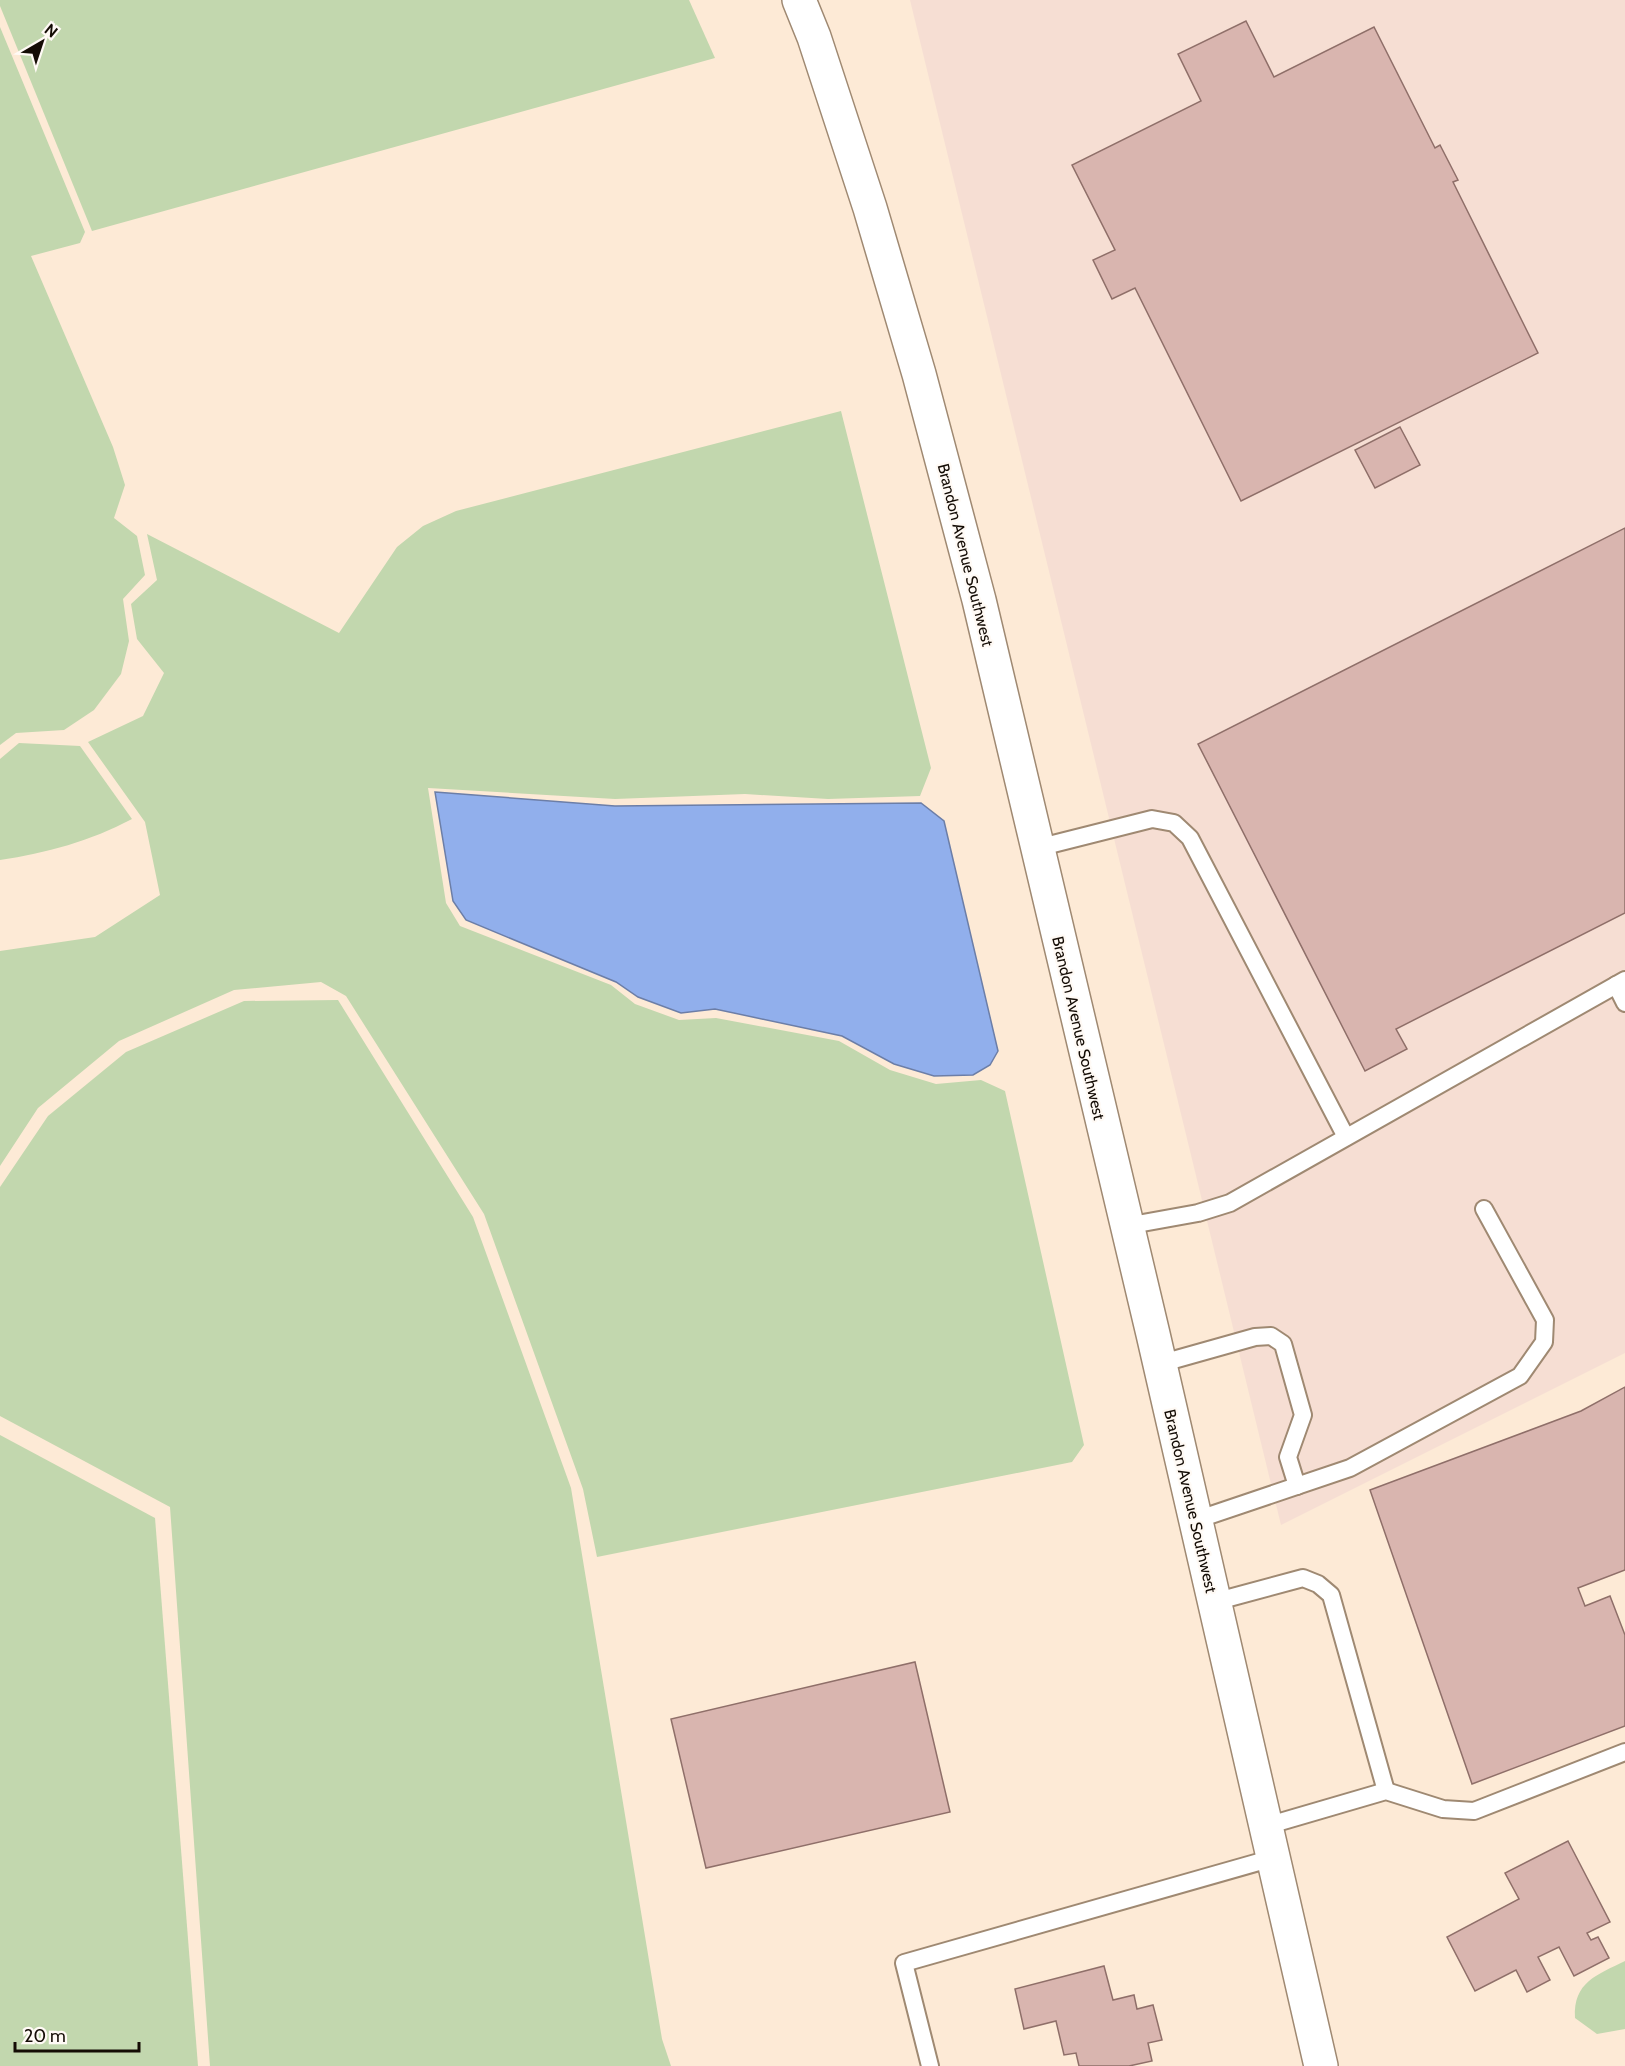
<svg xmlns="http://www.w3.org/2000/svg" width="1625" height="2066" font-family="Cabin,sans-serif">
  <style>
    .industrial { fill: #f6ded3 }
    .green { fill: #c2d7ae }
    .water { fill: #91afec; stroke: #6c7ea7; stroke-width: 1.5 }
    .building { fill: #d9b5af; stroke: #8f6f69; stroke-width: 1.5 }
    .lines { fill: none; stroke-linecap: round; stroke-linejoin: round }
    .lane-casing { stroke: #9f8972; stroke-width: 20 }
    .primary-casing { stroke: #9f8972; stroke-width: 36 }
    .lane { stroke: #fff; stroke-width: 16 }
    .primary { stroke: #fff; stroke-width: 33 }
    .labels { text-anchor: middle; stroke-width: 4.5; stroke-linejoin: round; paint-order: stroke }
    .street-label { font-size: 16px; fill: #140c05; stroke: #fffaf5 }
  </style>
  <rect width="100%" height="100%" fill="#fdead6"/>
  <polygon class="industrial" points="910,0 1625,0 1625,1353 1281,1525"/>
  <g class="green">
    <polygon points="0,0 689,0 715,58 92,231 0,6"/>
    <polygon points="0,27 85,232 80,243 31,256 113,447 125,485 114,518 137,536 145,575 123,599 129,641 121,674 94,710 64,730 16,733 0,745"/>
    <polygon points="841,411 931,768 920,796 828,799 745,794 615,799 428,788 446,903 460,926 611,985 635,1004 679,1020 716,1018 839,1041 890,1070 936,1084 981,1080 1005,1091 1084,1445 1072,1462 597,1557 583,1489 484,1214 346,996 321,982 234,990 119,1041 38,1108 0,1166 0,951 95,937 160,895 145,822 88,742 143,716 164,673 137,639 131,604 157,580 147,534 339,633 397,547 423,526 456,511"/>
    <path d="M 19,743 L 80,746 L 132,819 C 91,841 46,853 0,860 L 0,759 Z"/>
    <polygon points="338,1000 473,1217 571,1488 662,2039 671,2066 210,2066 170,1507 0,1416 0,1187 48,1116 126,1052 244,1001"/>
    <polygon points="0,1435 155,1518 198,2066 0,2066"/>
    <path d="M 1625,1961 L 1625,2029 L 1597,2034 L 1575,2018 C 1573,1982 1597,1975 1625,1961 Z"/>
  </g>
  <polygon class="water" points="435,792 615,806 921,803 944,821 998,1051 990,1065 973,1075 934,1076 894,1064 842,1036 715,1009 681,1013 638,997 616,982 466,920 453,901"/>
  <g class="building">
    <polygon points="1246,21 1274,77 1374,27 1435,148 1440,145 1458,180 1453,182 1538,353 1241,501 1135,288 1112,299 1093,260 1115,250 1072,165 1201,101 1178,54"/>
    <polygon points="1400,427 1420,465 1375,488 1355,450"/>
    <polygon points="1625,528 1625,913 1396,1029 1407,1049 1365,1071 1198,744"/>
    <polygon points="1625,1387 1625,1570 1578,1588 1585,1606 1610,1596 1625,1635 1625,1726 1472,1784 1370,1490 1581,1411"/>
    <polygon points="915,1662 950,1812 706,1868 671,1719"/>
    <polygon points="1568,1841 1610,1922 1587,1933 1591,1940 1598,1937 1609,1958 1574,1976 1559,1947 1538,1957 1550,1980 1527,1992 1516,1970 1475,1991 1447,1937 1519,1899 1505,1873"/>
    <polygon points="1104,1966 1113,2000 1134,1995 1137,2009 1153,2005 1162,2040 1148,2043 1152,2061 1129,2066 1079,2066 1076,2053 1064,2055 1056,2021 1024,2029 1015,1989"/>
  </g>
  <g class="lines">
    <g class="lane-casing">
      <g id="lane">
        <polyline points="1037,848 1152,819 1174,823 1190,838 1346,1137"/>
        <polyline points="1616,985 1625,1003"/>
        <polyline points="1126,1226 1198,1213 1230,1203 1625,980"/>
        <polyline points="1159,1364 1255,1337 1271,1336 1283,1344 1303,1415 1288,1457 1297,1486"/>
        <polyline points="1196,1520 1350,1468 1520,1376 1544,1342 1545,1320 1484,1209"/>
        <polyline points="1214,1602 1303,1578 1318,1584 1331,1595 1386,1791"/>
        <polyline points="1266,1826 1386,1791 1443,1809 1474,1811 1625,1752"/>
        <polyline points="930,2066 904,1963 1273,1858"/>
      </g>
    </g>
    <g class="primary-casing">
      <polyline id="primary" points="799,0 814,37 870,208 919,374 979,600 1153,1334 1321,2066"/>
    </g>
    <use href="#lane" class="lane"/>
    <use href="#primary" class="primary"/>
  </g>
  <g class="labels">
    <g class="street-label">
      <text transform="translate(966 555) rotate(76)" y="6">Brandon Avenue Southwest</text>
      <text transform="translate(1079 1028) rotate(77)" y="6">Brandon Avenue Southwest</text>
      <text transform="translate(1191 1501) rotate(77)" y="6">Brandon Avenue Southwest</text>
    </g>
  </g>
  <g transform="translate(42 42) rotate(39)" stroke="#fffaf5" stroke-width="4.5" paint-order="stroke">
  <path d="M0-4.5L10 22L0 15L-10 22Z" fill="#140c05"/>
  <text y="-9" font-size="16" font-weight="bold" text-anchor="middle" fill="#140c05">N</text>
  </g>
  <path d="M15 2042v9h124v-9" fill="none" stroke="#140c05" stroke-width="3"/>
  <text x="24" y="2042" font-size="18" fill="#140c05" stroke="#fffaf5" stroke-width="4.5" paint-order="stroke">20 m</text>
</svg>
